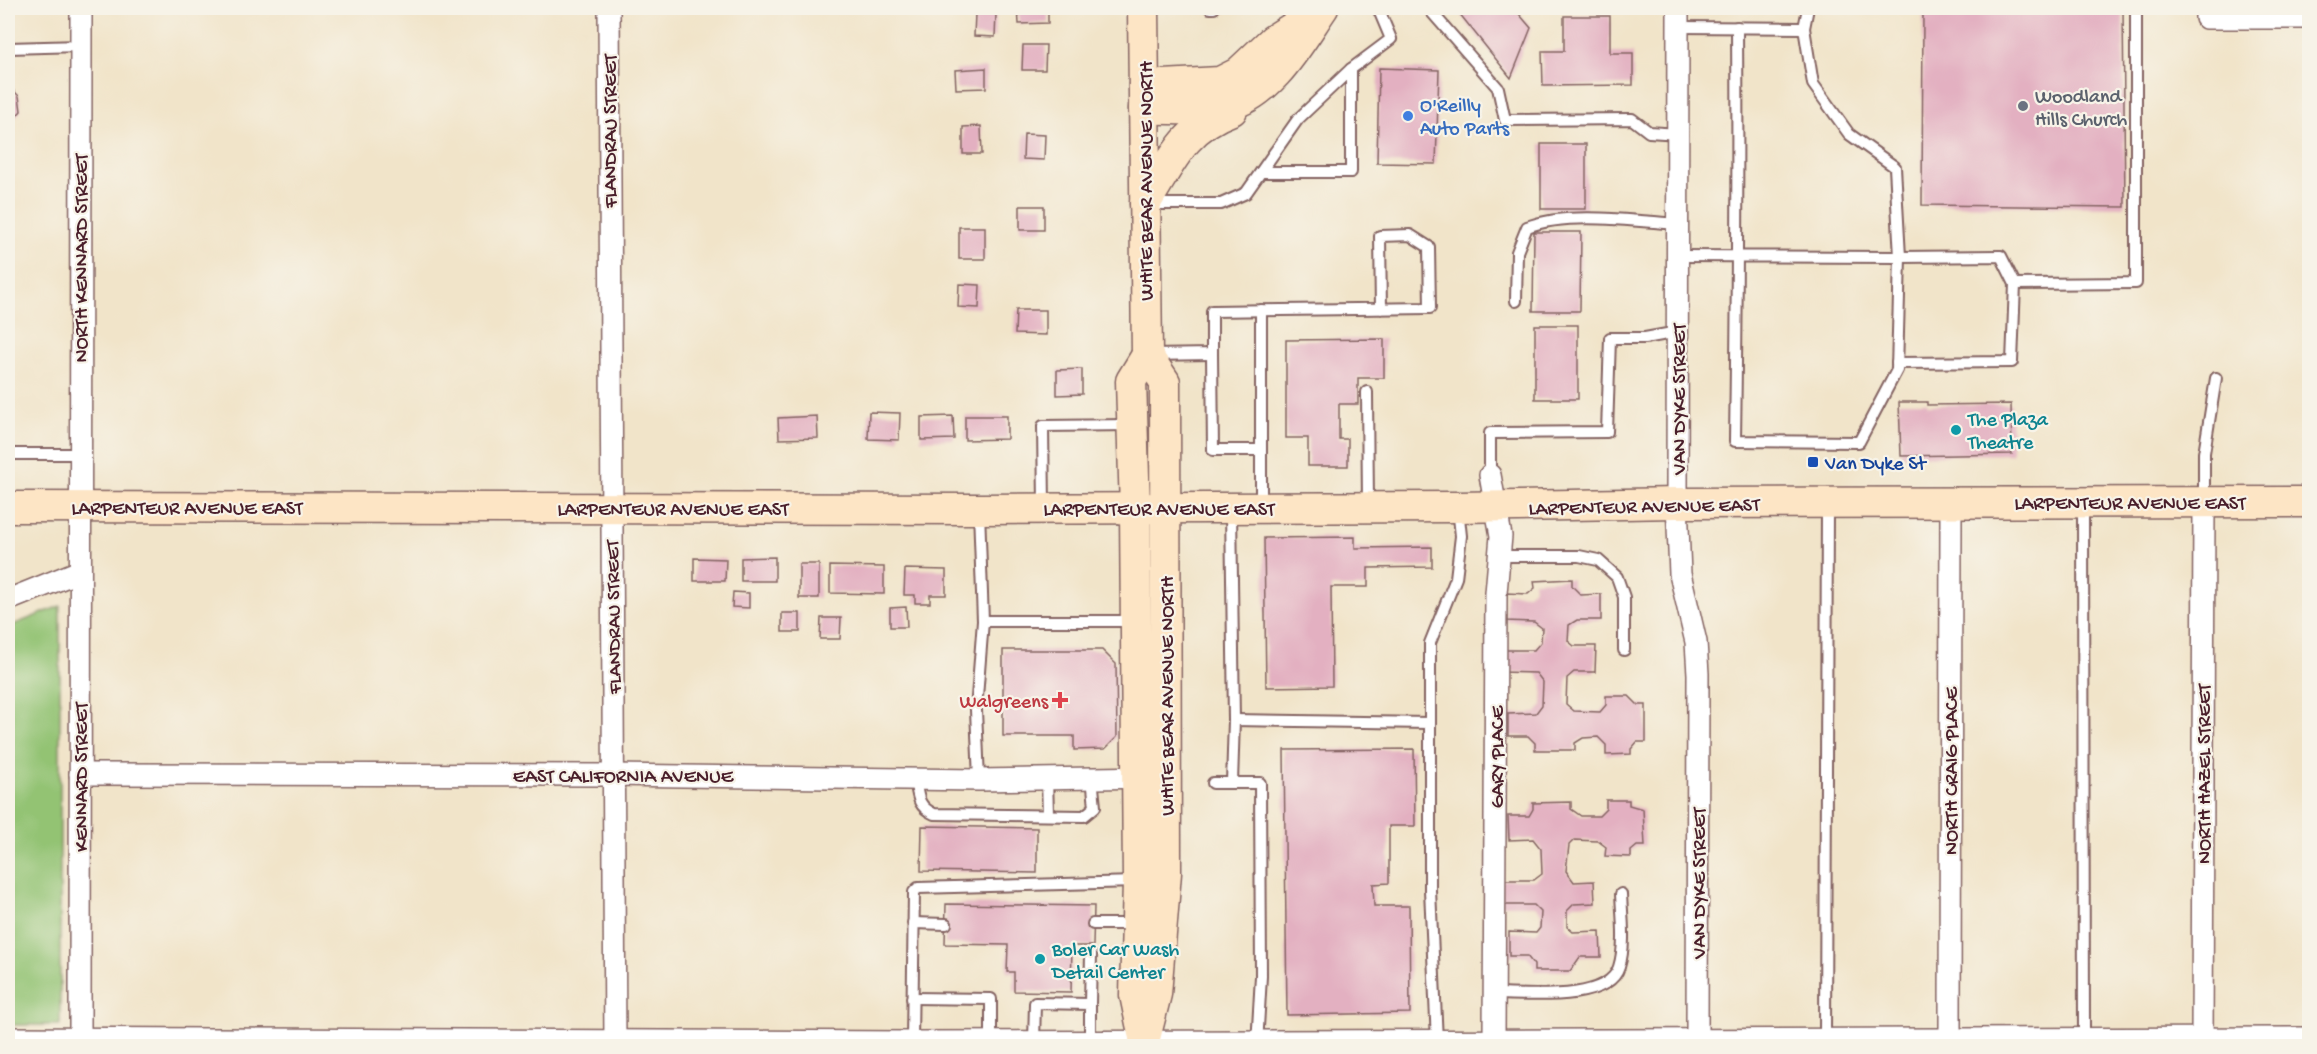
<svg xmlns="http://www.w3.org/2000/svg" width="2317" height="1054" font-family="'Gochi Hand',sans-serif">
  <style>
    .green { fill: #93c373; stroke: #6e714f; stroke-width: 1.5 }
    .building { fill: #e3b0c1 }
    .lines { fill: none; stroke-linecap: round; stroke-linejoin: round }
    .lane-casing { stroke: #846462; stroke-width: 14 }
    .street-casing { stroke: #846462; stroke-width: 24 }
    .secondary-casing { stroke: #846462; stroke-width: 33 }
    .lane { stroke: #fff; stroke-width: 10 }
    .street { stroke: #fff; stroke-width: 21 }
    .secondary { stroke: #fde5c5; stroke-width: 30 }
    .worship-dot { fill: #6b7280; stroke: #f7f3e8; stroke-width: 2 }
    .shop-dot { fill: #3f7fe0; stroke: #f7f3e8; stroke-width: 2 }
    .culture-dot { fill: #0f9aa8; stroke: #f7f3e8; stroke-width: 2 }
    .transit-dot { fill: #1a4fb4; stroke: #f7f3e8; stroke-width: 2 }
    .health-dot { fill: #e0444e; stroke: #f7f3e8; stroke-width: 2 }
    .labels { text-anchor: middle; stroke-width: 4.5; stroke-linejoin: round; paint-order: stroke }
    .worship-label { font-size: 20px; fill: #5b616d; stroke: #f7f3e8; text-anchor: start }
    .shop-label { font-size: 20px; fill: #366cbe; stroke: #f7f3e8; text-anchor: start }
    .street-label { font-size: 20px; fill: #4a1f2b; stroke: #f7f3e8 }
    .culture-label { font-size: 20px; fill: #0d838f; stroke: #f7f3e8; text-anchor: start }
    .transit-label { font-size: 20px; fill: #164399; stroke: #f7f3e8; text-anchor: start }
    .health-label { font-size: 20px; fill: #be3a42; stroke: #f7f3e8; text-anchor: end }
  </style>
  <rect width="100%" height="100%" fill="#f7f3e8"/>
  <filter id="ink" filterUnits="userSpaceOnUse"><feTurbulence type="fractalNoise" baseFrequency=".0167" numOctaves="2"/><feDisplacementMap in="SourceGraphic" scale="12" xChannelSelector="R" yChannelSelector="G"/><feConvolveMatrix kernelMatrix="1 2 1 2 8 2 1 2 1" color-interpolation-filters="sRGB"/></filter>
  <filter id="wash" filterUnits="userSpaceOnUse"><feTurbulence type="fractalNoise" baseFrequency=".008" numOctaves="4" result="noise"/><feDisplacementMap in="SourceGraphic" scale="24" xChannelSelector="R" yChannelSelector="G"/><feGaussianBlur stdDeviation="1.35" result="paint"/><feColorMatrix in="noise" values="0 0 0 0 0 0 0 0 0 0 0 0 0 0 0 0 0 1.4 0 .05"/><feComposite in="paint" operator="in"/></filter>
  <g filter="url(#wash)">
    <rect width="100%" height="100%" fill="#f1e4c9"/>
    <polygon class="green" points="60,606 60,1025 8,1025 8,627"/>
    <g id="blocks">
      <g class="building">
        <polygon points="1018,8 1048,8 1048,23 1019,24"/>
        <polygon points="1455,8 1514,8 1531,28 1511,78"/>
        <polygon points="1923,8 2123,8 2125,207 1922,205"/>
        <polygon points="975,14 996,14 995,37 974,36"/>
        <polygon points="1564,16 1610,16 1610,53 1633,53 1633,85 1543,86 1542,51 1564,51"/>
        <polygon points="1023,45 1046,45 1045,70 1022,70"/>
        <polygon points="986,68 986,88 956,89 955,70"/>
        <polygon points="1379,68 1439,70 1436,164 1377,163"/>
        <polygon points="8,85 19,96 21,111 8,125"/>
        <polygon points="981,126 982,154 963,154 963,127"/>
        <polygon points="1024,134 1045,135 1044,160 1023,159"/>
        <rect x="1541" y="144" width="45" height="65"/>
        <rect x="1020" y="206" width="24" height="24"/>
        <rect x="959" y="227" width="26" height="32"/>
        <polygon points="1534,232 1581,232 1580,311 1533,311"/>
        <polygon points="959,284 980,285 979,308 958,307"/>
        <polygon points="1016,310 1046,310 1046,335 1015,334"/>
        <rect x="1535" y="325" width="43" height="74"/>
        <polygon points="1384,339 1384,378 1358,378 1358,404 1339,404 1339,439 1348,439 1348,466 1308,466 1308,438 1286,438 1286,340"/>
        <polygon points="1082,369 1082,394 1057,395 1057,370"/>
        <polygon points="1899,402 1927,402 1927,405 2011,404 2012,454 1901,456"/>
        <polygon points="869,412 900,413 899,440 868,439"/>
        <polygon points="817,416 818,438 779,439 778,418"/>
        <polygon points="953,416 954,439 921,440 921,417"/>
        <polygon points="965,416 1007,416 1007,439 965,440"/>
        <polygon points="1355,537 1355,548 1432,547 1432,567 1368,568 1368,587 1331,587 1332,686 1266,687 1264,538"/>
        <polygon points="775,557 775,581 741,581 741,558"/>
        <polygon points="694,558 726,559 725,581 694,581"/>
        <rect x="799" y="564" width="20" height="34"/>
        <polygon points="830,566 884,567 884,594 830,593"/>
        <polygon points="905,569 946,570 946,595 930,595 930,603 915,603 915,595 904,595"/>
        <polygon points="1572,579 1572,586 1581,595 1601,594 1601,620 1577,620 1569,625 1568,641 1574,646 1596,646 1595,672 1574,672 1567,678 1566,704 1574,711 1600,712 1606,705 1606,696 1629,696 1638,705 1646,705 1646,742 1637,742 1631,749 1631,754 1606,755 1606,745 1598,737 1583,738 1575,743 1575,750 1535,750 1535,743 1528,736 1508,736 1508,714 1536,713 1542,705 1543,682 1536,673 1502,672 1503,650 1534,650 1541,642 1542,628 1534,622 1506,621 1506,593 1528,594 1535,588 1534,581"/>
        <polygon points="733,592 749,593 749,608 732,607"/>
        <polygon points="906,607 907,627 890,627 890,608"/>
        <rect x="782" y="613" width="18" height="19"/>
        <polygon points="821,618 841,618 840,639 820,639"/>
        <polygon points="1003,650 1102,650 1116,664 1117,737 1105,749 1074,750 1074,736 1003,736"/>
        <polygon points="1414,749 1415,826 1389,826 1389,883 1373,884 1374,906 1409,906 1410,1013 1287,1015 1284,750"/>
        <polygon points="1606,800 1629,800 1629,805 1643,809 1645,846 1637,846 1631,851 1631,857 1605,856 1606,847 1598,841 1574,840 1569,845 1566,871 1574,882 1594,881 1595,903 1574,904 1567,911 1567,927 1573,932 1600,931 1601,957 1580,957 1570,971 1534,971 1534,965 1527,956 1509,956 1509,932 1536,933 1540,928 1541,912 1534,905 1501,905 1501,880 1534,880 1542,874 1541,849 1533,839 1509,840 1508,816 1529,816 1533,809 1533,803 1571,802 1571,809 1581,816 1599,816 1606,809"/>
        <polygon points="922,826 1037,828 1037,873 921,871"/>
        <polygon points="946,904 1094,906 1093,946 1072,946 1071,992 1014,991 1014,972 1007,972 1008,945 945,944"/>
      </g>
    </g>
  </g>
  <g filter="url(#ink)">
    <use href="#blocks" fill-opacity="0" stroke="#846462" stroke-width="1.5"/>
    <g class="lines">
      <g class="lane-casing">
        <g id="lane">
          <polyline points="1210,8 1214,8"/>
          <polyline points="1428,8 1498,88 1505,120 1632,119 1649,132 1678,134"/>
          <polyline points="1678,27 1804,28 1813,84 1849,134 1895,167 1900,257 2001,256 2015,284 2136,283 2136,8"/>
          <polyline points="1804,28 1808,8"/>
          <polyline points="8,48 81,46"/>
          <polyline points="1261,172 1351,172 1351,69"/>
          <polyline points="1148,204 1221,204 1246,193 1298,119 1351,69 1391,39 1378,8"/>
          <path d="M 1678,256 L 1900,257 L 1897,370 L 1859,442 L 1735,441 C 1737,303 1738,165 1737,27"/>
          <path d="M 1516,301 L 1517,252 L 1527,227 C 1567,211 1635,221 1678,224"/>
          <polyline points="1261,310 1261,450"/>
          <polyline points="1212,354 1213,450 1261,450 1261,506"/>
          <polyline points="1150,355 1212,354 1212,311 1430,308 1429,247 1410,235 1380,236 1381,309"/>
          <polyline points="1897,363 2012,362 2015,284"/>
          <polyline points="1367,392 1368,504"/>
          <polyline points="8,454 80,454"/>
          <polyline points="1490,475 1490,433 1607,432 1610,338 1645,338 1678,332"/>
          <polyline points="2204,499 2204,453 2216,378"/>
          <polyline points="2083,503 2084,1038"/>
          <polyline points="1044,506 1043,426 1131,425"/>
          <polyline points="1231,509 1234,720 1232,783"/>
          <polyline points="1499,556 1579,556 1598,560 1617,577 1624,597 1624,650"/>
          <polyline points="983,621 1133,621"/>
          <polyline points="1234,720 1430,723"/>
          <polyline points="1047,777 1048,815"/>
          <path d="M 915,778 C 918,796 917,806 934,814 L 1084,816 L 1095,807 L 1092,777"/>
          <polyline points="979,780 976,710 983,621 979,511"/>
          <polyline points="1213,783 1260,783 1261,976 1257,1045"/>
          <polyline points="913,923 946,924"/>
          <polyline points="1093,924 1135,924"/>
          <path d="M 1495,994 C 1525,994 1608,1003 1619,967 C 1626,945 1622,917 1621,894"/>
          <polyline points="912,998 991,999 991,1042"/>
          <polyline points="1090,1004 1091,954"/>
          <polyline points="1825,1039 1827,504"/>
          <polyline points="1437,1041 1430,890 1430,643 1456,578 1461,536 1458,508"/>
          <polyline points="912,1042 914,892 918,888 1135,882"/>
          <polyline points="1034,1042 1035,1003 1090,1004 1090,1042"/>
        </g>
      </g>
      <g class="street-casing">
        <g id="street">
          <polyline points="609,8 615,1046"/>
          <polyline points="1678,8 1677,503 1680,574 1696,642 1698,674 1697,1040"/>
          <polyline points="2206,8 2206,18 2310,18"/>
          <polyline points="1490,475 1501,536 1496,593 1494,1041"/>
          <polyline points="8,600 80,571"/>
          <polyline points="80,774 613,775 979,780 1151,777"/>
          <polyline points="8,1038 912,1042 2310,1038"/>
          <polyline points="1950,1039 1951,502"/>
          <polyline points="80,1046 81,8"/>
          <polyline points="2202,1046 2204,502"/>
        </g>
      </g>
      <g class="secondary-casing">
        <g id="secondary">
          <polyline points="1143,8 1147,355 1165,382 1166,873 1156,994 1144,1042"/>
          <polyline points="1144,86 1220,82 1238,73 1273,40 1311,16"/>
          <path d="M 1144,109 C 1171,108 1202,112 1228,105 C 1272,94 1299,43 1323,8"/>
          <path d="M 1145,204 C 1171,163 1183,128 1232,110"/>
          <polyline points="8,507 979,509 1458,507 1677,503 2310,502"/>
          <polyline points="1143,1033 1135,995 1138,882 1135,509 1131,381 1147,355"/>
        </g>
      </g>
      <use href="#lane" class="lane"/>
      <use href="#street" class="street"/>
      <use href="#secondary" class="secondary"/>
    </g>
  </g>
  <circle class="worship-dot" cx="2023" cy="106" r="6"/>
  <circle class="shop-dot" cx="1408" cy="116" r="6"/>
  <g class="culture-dot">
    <circle cx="1956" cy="430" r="6"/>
    <circle cx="1040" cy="959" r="6"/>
  </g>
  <rect class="transit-dot" x="1807" y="456" width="12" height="12" rx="3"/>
  <path class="health-dot" d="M1057 691h6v6h6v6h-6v6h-6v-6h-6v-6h6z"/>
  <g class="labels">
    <g class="worship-label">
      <text x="2035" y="102">Woodland<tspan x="2035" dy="23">Hills Church</tspan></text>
    </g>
    <g class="shop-label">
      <text x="1420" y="111">O'Reilly<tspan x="1420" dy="23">Auto Parts</tspan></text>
    </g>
    <g class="street-label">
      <text transform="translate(609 131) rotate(-90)" y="7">FLANDRAU STREET</text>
      <text transform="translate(1145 181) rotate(-90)" y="7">WHITE BEAR AVENUE NORTH</text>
      <text transform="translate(80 258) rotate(-90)" y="7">NORTH KENNARD STREET</text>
      <text transform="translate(1678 399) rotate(-90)" y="7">VAN DYKE STREET</text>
      <text x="2130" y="509">LARPENTEUR AVENUE EAST</text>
      <text transform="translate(1644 505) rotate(-1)" y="7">LARPENTEUR AVENUE EAST</text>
      <text x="187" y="514">LARPENTEUR AVENUE EAST</text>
      <text x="673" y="515">LARPENTEUR AVENUE EAST</text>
      <text x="1159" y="515">LARPENTEUR AVENUE EAST</text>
      <text transform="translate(612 617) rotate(-91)" y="7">FLANDRAU STREET</text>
      <text transform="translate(1166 696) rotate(-90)" y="7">WHITE BEAR AVENUE NORTH</text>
      <text transform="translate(1496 757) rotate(-90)" y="7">GARY PLACE</text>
      <text transform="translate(1950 771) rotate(-90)" y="7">NORTH CRAIG PLACE</text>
      <text transform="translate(2203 774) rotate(-90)" y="7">NORTH HAZEL STREET</text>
      <text x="623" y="782">EAST CALIFORNIA AVENUE</text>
      <text transform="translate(80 777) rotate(-90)" y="7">KENNARD STREET</text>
      <text transform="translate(1698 883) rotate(-90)" y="7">VAN DYKE STREET</text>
    </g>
    <g class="culture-label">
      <text x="1968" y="425">The Plaza<tspan x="1968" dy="23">Theatre</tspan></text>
      <text x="1052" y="955">Boler Car Wash<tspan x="1052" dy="23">Detail Center</tspan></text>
    </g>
    <g class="transit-label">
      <text x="1825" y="469">Van Dyke St</text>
    </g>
    <g class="health-label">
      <text x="1048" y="707">Walgreens</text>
    </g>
  </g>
  <rect width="2317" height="1054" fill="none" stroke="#f7f3e8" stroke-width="30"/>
</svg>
